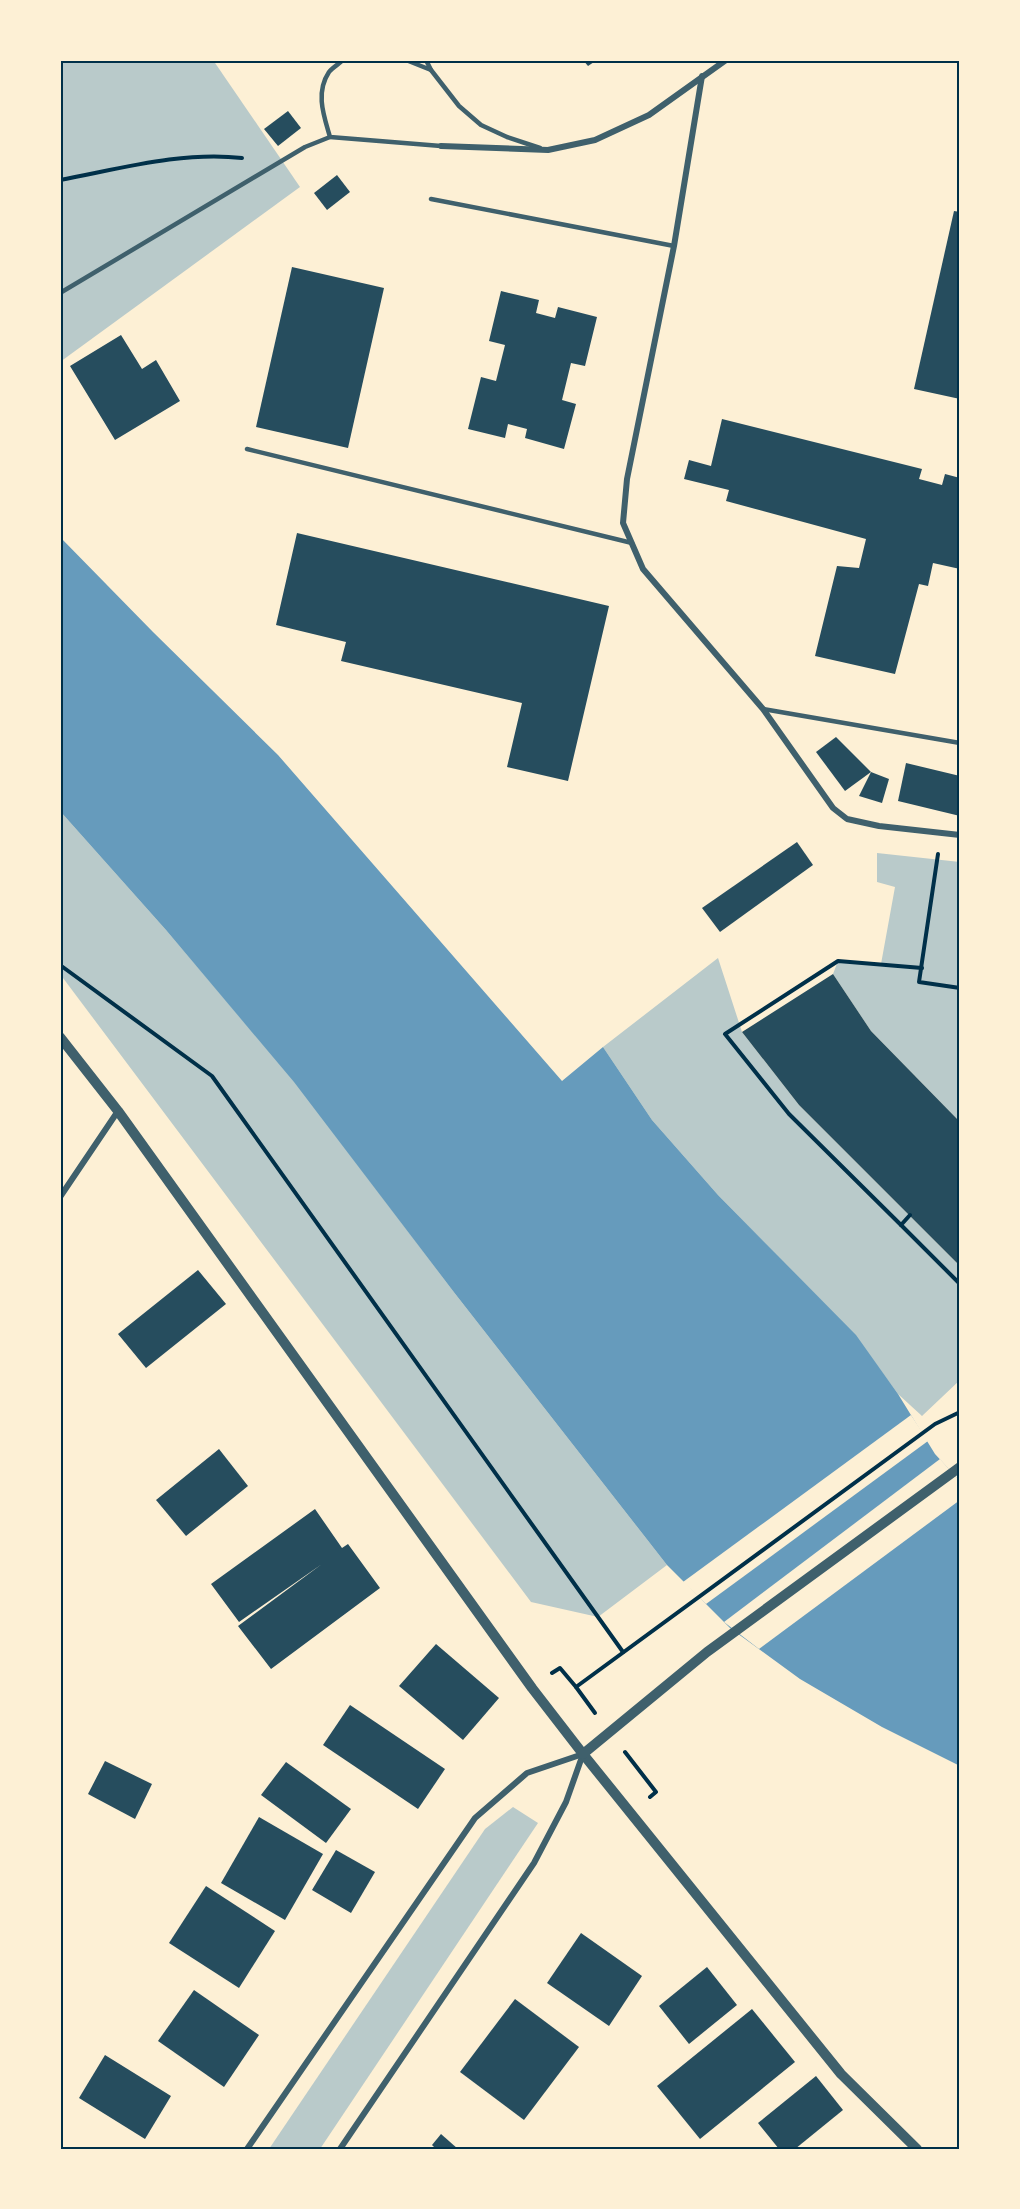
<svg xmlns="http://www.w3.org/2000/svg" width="1020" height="2209" font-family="'Zilla Slab',serif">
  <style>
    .green { fill: #b9caca }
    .water { fill: #669bbc }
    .pier { fill: #fdf0d5 }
    .building { fill: #264d5e }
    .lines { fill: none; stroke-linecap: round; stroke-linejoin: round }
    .path { stroke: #003049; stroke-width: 4 }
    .service { stroke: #3f606c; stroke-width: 4.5 }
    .minor { stroke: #3f606c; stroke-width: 6 }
    .tertiary { stroke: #3f606c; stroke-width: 10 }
    .neatline { fill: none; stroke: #003049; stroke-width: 2 }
  </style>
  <rect width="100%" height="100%" fill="#fdf0d5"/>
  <g class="green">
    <polygon points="60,60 213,60 300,187 60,362"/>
    <polygon points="60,811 166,930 295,1082 453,1291 667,1565 598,1617 531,1602 60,974"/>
    <polygon points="877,853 960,862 960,1122 871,1031 833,974 838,961 881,964 895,887 877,882"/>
    <polygon points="718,958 742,1032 799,1105 960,1266 960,1380 922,1416 898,1394 855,1335 718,1195 652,1120 603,1047"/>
    <polygon points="513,1807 538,1823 320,2149 269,2149 485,1829"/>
  </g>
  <polygon class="water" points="60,537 153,632 278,755 562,1081 603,1047 652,1120 718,1195 856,1335 898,1394 935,1454 960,1481 960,1766 882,1727 800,1679 730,1628 667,1565 453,1291 294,1082 166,930 60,811"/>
  <g class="pier">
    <polygon points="911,1415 928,1441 706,1604 683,1582"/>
    <polygon points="940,1459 960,1481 960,1500 759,1649 724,1622"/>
  </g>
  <g class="building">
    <polygon points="583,60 597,60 588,66"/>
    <polygon points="288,111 301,128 278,146 264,129"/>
    <polygon points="337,175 350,192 327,210 314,193"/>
    <polygon points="954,211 960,212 960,399 914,389"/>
    <polygon points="292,267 384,288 348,448 256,427"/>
    <polygon points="501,291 539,300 536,313 555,318 558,307 597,317 585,366 571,363 562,400 576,404 564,449 525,438 527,429 508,424 505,438 468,429 481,377 496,381 505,345 489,341"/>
    <polygon points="121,335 142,369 156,360 180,401 115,440 70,366"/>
    <polygon points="722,419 922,469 919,479 942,485 945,474 960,478 960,569 933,563 928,586 919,584 895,674 815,656 837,566 859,568 866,539 726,501 729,490 684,479 689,460 711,466"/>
    <polygon points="297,533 609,606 568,781 507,767 522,703 341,661 346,642 276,625"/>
    <polygon points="836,737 871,772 845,791 816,752"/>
    <polygon points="906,763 960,776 960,816 898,801"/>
    <polygon points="871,772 889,779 882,803 859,796"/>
    <polygon points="797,842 813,865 720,932 702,908"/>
    <polygon points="833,974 871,1031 960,1122 960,1266 799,1105 742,1032"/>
    <polygon points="198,1270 226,1304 146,1368 118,1334"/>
    <polygon points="219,1449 248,1486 186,1536 156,1500"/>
    <polygon points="315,1509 342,1548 348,1544 380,1588 271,1669 238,1626 322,1564 239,1622 211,1584"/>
    <polygon points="436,1644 499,1698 463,1740 399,1686"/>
    <polygon points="350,1705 445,1769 418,1809 323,1745"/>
    <polygon points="105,1761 152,1784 135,1819 88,1794"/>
    <polygon points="286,1762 351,1809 326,1843 261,1795"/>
    <polygon points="259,1817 323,1854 285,1920 221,1883"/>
    <polygon points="336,1850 375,1872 351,1913 312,1890"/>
    <polygon points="206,1886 275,1931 239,1988 169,1943"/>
    <polygon points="581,1933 642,1976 609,2026 547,1983"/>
    <polygon points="707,1967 737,2005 689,2044 659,2006"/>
    <polygon points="194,1990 259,2035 224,2087 158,2041"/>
    <polygon points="515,1999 579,2047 524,2120 460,2072"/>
    <polygon points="752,2009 795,2062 700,2139 657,2086"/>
    <polygon points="105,2055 171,2096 145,2139 79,2098"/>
    <polygon points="816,2076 843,2110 795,2149 779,2149 758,2123"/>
    <polygon points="441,2134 458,2149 436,2149 432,2145"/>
  </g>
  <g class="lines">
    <g class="path">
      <path d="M 60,180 C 119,169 182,151 242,158"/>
      <polyline points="938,854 919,982 960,988"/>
      <polyline points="60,965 212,1076 623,1652"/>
      <polyline points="910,1215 901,1225 960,1284"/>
      <polyline points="901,1225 789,1114 725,1034 838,961 922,968"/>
      <polyline points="552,1673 560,1668 576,1687 935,1424 960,1412"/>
      <polyline points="576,1687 595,1713"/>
      <polyline points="625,1752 656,1792 650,1797"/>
    </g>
    <g class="service">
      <path d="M 343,60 C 339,64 332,68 329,72 C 315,93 324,116 330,137 L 441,146"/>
      <polyline points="406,60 431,70 459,106 481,125 507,137 540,148"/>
      <polyline points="426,60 431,70"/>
      <polyline points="431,199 674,246"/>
      <polyline points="60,293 305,147 330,137"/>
      <polyline points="247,449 632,543"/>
      <polyline points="763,709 960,743"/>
    </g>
    <g class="minor">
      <polyline points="702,76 674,246 627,479 623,523 643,569 763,709 833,808 847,819 879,826 960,835"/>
      <polyline points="441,146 548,150 595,140 649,115 726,60"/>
      <polyline points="60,1197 118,1111"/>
      <polyline points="247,2149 475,1818 527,1773 583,1754"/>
      <polyline points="340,2149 534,1863 566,1802 583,1754"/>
    </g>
    <g class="tertiary">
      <polyline points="60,1037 118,1111 532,1688 583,1754 841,2074 917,2149"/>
      <polyline points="583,1754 707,1652 960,1467"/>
    </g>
  </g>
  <rect width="1020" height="2209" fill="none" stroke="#fdf0d5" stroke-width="123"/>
  <rect x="62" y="62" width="896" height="2086" class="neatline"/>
</svg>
